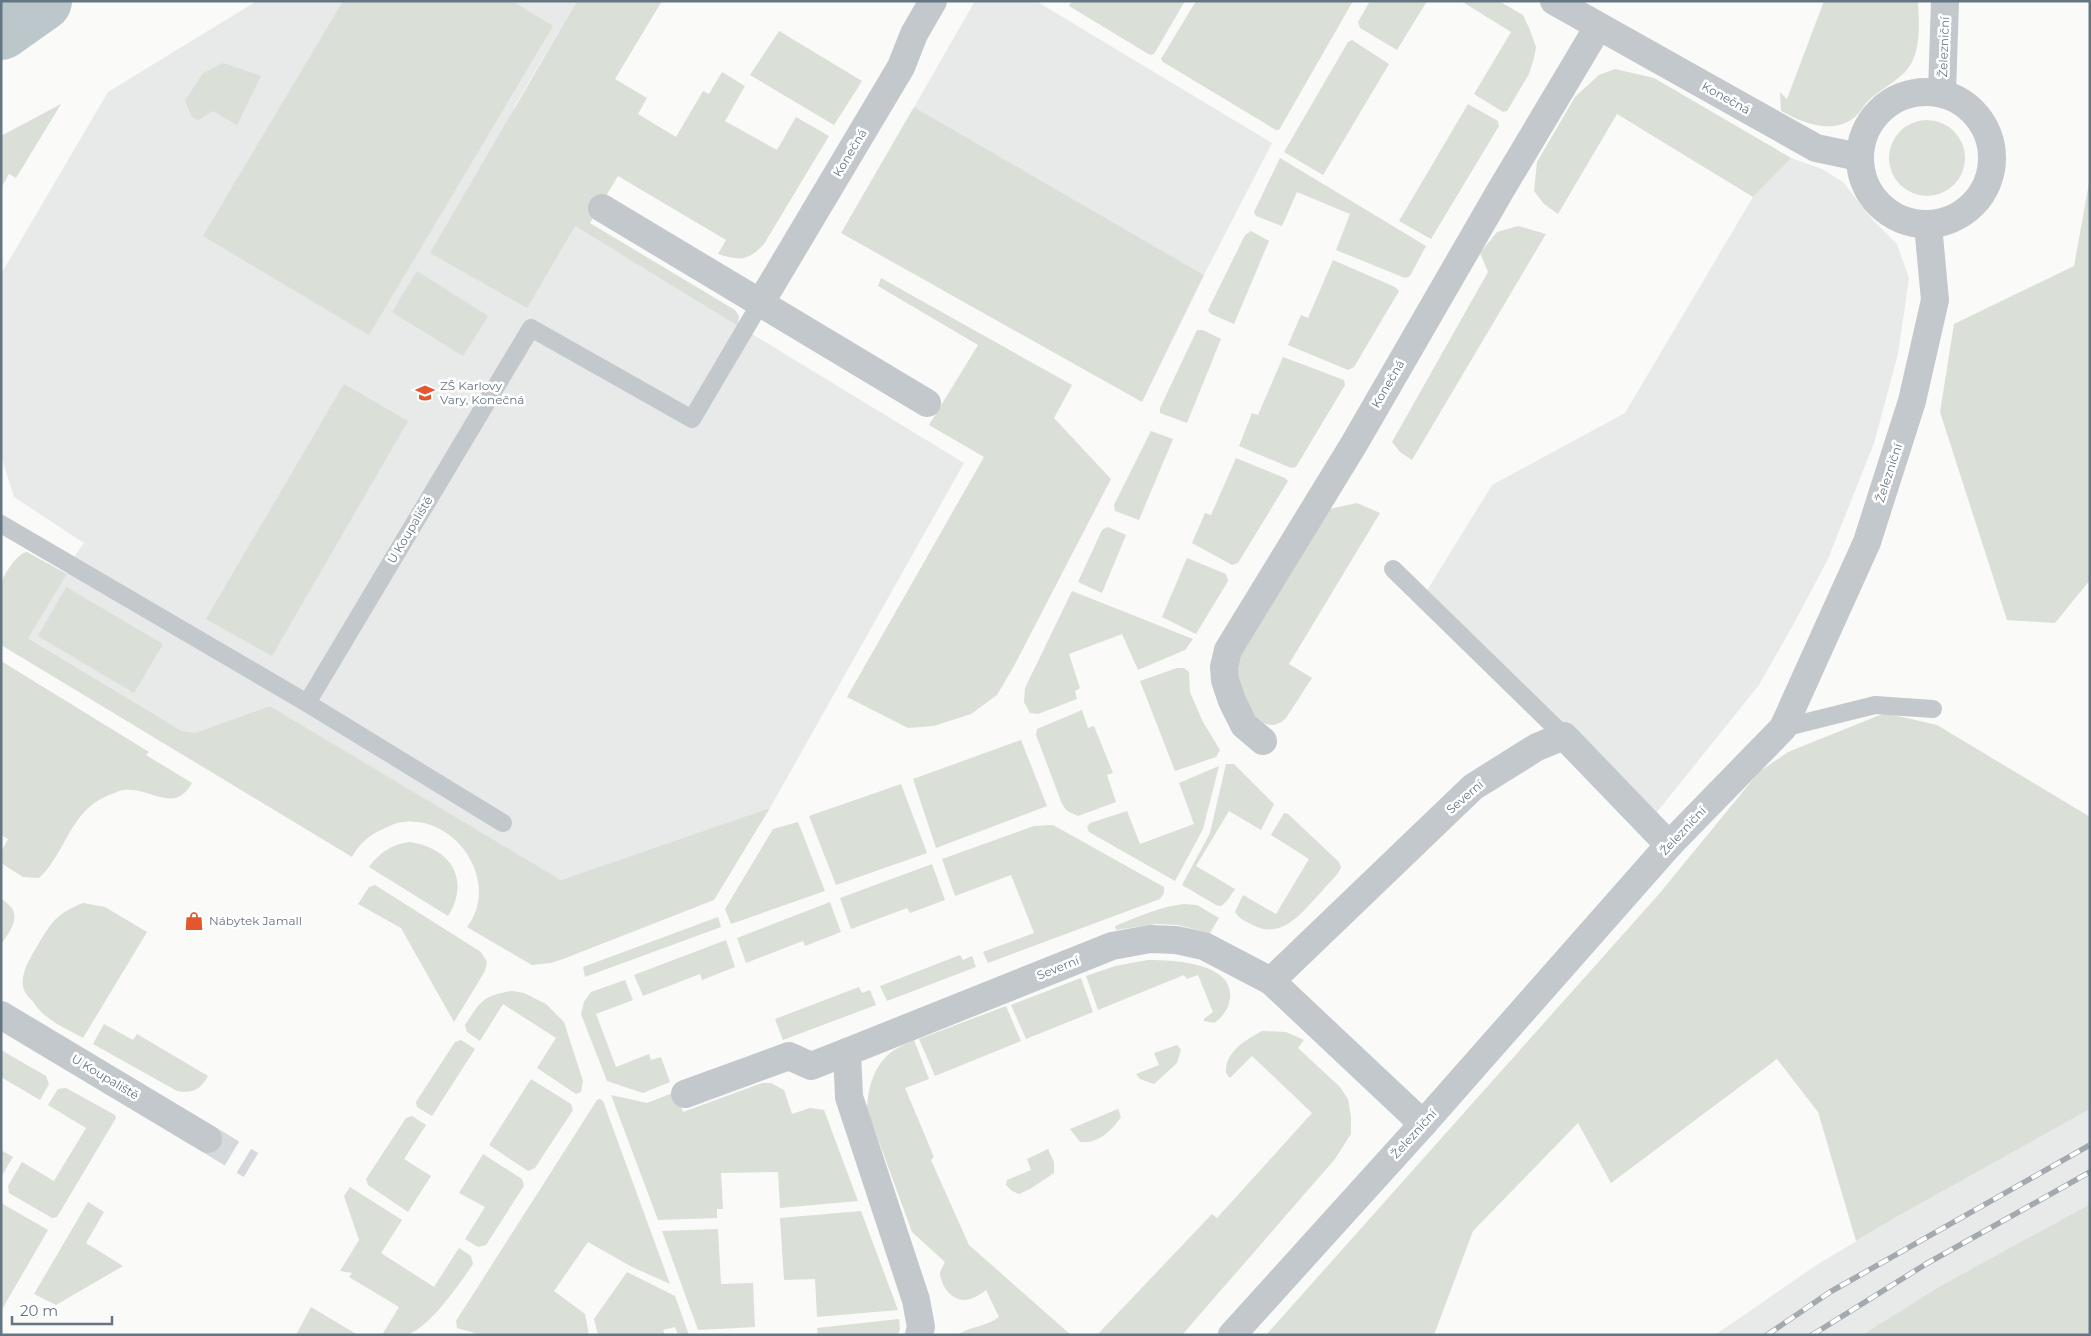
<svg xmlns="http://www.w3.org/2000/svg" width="2091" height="1336" font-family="Montserrat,sans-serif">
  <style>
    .built { fill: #e8e9e9 }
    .green { fill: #dadfd7 }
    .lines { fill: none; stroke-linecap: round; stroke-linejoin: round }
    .river { stroke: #bbc7cb; stroke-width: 60 }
    .minor-tunnel { stroke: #d5d9db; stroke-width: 28; stroke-dasharray: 28 14; stroke-linecap: butt }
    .service { stroke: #c3c8cc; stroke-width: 18 }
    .minor { stroke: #c3c8cc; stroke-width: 28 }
    .tertiary { stroke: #c3c8cc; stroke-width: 28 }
    .rail-casing { stroke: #a2aab0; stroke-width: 5.5 }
    .rail { stroke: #fff; stroke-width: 4; stroke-dasharray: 11; stroke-linecap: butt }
    .labels { text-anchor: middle; stroke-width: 5; stroke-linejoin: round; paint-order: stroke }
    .street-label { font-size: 12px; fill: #657683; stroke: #fff }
    .poi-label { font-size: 12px; fill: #657683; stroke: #fff; text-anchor: start }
  </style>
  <rect width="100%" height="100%" fill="#fafaf8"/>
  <g class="built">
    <polygon points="257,1 577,1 514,107 575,226 964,463 770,808 561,880 270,706 195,733 182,731 27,637 67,574 69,564 84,543 14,497 1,456 1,274 108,92"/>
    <polygon points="975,1 1036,1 1272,143 1204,275 914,107"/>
    <polygon points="1791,158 1822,169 1843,182 1872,219 1897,244 1909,278 1898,354 1874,443 1828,559 1792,627 1759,685 1653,817 1423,597 1492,485 1625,413 1753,197"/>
    <polygon points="2090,1109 2090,1204 1940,1287 1862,1335 1715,1335 1815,1266 1898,1216"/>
  </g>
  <g class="green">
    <polygon points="343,1 512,1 553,26 369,335 203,236"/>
    <path d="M 577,1 L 662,1 L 615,79 L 647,98 L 638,114 L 676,137 L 703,91 L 709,94 L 722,72 L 745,86 L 725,121 L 777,150 L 796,117 L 829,136 L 764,244 C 748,261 740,261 718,254 L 726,240 L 618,176 L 590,223 L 735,310 L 739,316 L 738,326 L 575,226 L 527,308 L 430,253 Z"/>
    <polygon points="1072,1 1185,1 1154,54 1150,55 1069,6"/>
    <polygon points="1196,1 1353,1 1279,130 1276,130 1163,62 1161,59"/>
    <polygon points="1370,1 1427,1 1397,50 1360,28 1358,22"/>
    <polygon points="1461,1 1499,1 1523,15 1530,30 1536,47 1534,58 1529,74 1507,111 1503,112 1474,94 1511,32"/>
    <path d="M 1824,1 L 1918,1 C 1919,24 1922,54 1905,72 C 1895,82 1882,89 1871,98 C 1865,103 1862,110 1856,116 C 1834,136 1803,123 1781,111 L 1780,92 L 1787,99 Z"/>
    <polygon points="779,31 862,81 834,125 750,75"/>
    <polygon points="1352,40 1389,64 1323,175 1284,152 1348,42"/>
    <polygon points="223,63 261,76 237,125 213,111 198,120 192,117 185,101 203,73"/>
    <polygon points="1615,69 1654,78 1791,158 1753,197 1617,114 1558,214 1544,204 1534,191 1537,162 1575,97 1599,75"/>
    <polygon points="61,104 16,178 9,174 1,188 1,136"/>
    <polygon points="1468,104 1498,121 1499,126 1431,239 1399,221"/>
    <polygon points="914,107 1204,275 1142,402 841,233"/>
    <circle cx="1927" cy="158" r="38"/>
    <polygon points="1280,158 1426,246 1410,276 1405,278 1336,250 1350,214 1297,192 1282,226 1256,216 1254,212"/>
    <polygon points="2090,178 2090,580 2055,623 2007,620 1940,412 1954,324 2074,266"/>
    <polygon points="1518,226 1546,234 1412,460 1400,452 1392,442 1488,272 1480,253 1497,232"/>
    <polygon points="1251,231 1269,241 1234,324 1211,314 1208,310 1245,235"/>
    <polygon points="1333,260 1395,287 1399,291 1354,367 1348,370 1288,345 1301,315 1308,318"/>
    <polygon points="417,271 488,316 463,356 392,312"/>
    <polygon points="881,278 1072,385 1054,418 1111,479 1014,666 997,695 971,714 934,726 908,728 847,697 984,457 929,425 978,345 878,286"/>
    <polygon points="1197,330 1203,330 1221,339 1187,423 1160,413 1160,408"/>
    <polygon points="1283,357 1344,380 1345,385 1296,467 1291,468 1239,446 1252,413 1258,415"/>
    <polygon points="344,384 408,421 272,656 206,619"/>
    <polygon points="1151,431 1173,439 1139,520 1115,511 1114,505"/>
    <polygon points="1236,458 1285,478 1288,481 1238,563 1232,565 1192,543 1205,513 1211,515"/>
    <path d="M 1357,503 L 1380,513 L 1289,664 L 1312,678 L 1286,718 C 1264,740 1246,705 1239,686 C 1237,679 1238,669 1237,662 L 1325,510 Z"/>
    <polygon points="1108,527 1126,535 1102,593 1078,582 1102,530"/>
    <path d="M 27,552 L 67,574 L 28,638 L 182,731 L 195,733 L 270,706 L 561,880 L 770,808 L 714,900 L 563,959 L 551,963 L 532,965 L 467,927 C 501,883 457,816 404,822 C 396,822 390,826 383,829 C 369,835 359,844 352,857 L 1,645 C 1,627 0,603 1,585 C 3,575 17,553 27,552 Z"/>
    <polygon points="1187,558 1226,574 1228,581 1196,634 1162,617"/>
    <polygon points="66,587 163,644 134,693 38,636"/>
    <polygon points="1072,591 1193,639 1185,650 1138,670 1122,634 1069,654 1080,688 1075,691 1077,699 1038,714 1030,713 1024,702 1025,688"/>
    <path d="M 1,661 L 149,752 L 146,755 L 192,783 C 174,815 151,787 124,790 C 119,790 114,794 109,795 C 69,811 67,852 39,878 L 23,877 L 1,863 L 1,852 L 8,839 L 1,835 Z"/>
    <polygon points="1177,668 1184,668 1189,672 1190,692 1203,722 1220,750 1216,757 1175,771 1140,681"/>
    <polygon points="1082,710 1088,728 1094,726 1113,773 1107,775 1116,802 1078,816 1067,811 1062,804 1036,735 1037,729"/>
    <polygon points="1885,713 1937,725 2090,817 2090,1109 1898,1216 1856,1241 1818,1112 1777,1059 1611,1183 1578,1123 1473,1231 1434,1335 1266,1335 1659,894 1759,772 1788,752"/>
    <polygon points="1021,740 1047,806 936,848 913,779"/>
    <polygon points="1226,764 1234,764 1274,804 1261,830 1229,811 1196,866 1235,889 1227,901 1221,906 1216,905 1182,885 1210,833"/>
    <polygon points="1219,766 1203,829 1175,881 1089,832 1087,827 1090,823 1127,811 1140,844 1194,824 1179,783"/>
    <polygon points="901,784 927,853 836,885 809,816"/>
    <path d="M 1284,813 L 1288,814 L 1339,862 L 1341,867 C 1338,876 1328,883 1322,891 C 1304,910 1283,941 1253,925 C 1247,922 1239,919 1235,912 L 1243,895 L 1276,914 L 1309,859 L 1271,835 Z"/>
    <polygon points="798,822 825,891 731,924 725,909 773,829"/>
    <polygon points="1053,825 1164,887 1164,893 1160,899 988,963 983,952 1034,933 1011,875 955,896 942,859 1034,826"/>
    <path d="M 410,842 C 450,848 471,879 448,916 L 369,867 C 379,853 392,844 410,842 Z"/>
    <polygon points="932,864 945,900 910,913 907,908 851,929 840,898"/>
    <polygon points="375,885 481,952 487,962 485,971 454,1022 401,928 358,904 369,887"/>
    <path d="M 1,898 C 5,902 11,906 13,910 C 18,922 8,935 1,944 Z"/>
    <polygon points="830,902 841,932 805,946 803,941 746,963 737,938"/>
    <path d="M 83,903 L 105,907 L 147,932 L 83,1038 C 65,1028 45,1020 34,1003 C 31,999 28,997 26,994 C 16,978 31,957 39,943 C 52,921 58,913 83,903 Z"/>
    <path d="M 1184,904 L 1197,905 L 1219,918 L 1210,933 L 1178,925 L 1156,924 L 1116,930 L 1115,926 C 1138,917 1161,906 1184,904 Z"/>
    <polygon points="718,917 721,927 585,977 583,967"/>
    <polygon points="726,940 735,967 702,980 700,974 643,996 634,975"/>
    <polygon points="960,955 963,960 972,956 976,967 887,1001 880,986"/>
    <path d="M 1148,960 C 1171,960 1234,962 1230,998 C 1229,1008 1223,1017 1214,1023 L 1204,1021 L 1204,1019 L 1213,1012 L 1198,975 L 1187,979 L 1184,975 L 1098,1010 L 1086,976 L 1115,966 Z"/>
    <polygon points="1081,978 1093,1012 1026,1039 1011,1005"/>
    <polygon points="625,980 633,1000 596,1014 616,1067 649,1054 651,1060 661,1057 670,1082 643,1093 607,1081 581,1014 584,1002 591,992"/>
    <polygon points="859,987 862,993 870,990 876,1005 783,1040 775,1019"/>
    <path d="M 512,991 L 524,993 L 546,1004 L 564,1022 L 583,1081 L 581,1092 L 576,1094 L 537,1068 L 556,1038 L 503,1004 L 480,1041 L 467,1032 L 465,1025 C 481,1001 482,996 512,991 Z"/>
    <polygon points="1006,1006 1021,1041 935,1076 919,1039"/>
    <path d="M 104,1024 L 133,1040 L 137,1034 L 208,1076 C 201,1089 193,1094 177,1091 L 93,1044 Z"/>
    <path d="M 1262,1031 L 1286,1032 L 1304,1040 L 1298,1048 L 1340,1087 L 1348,1099 L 1351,1117 L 1351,1134 L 1335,1159 L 1182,1335 L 1097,1335 L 1212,1214 L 1217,1218 L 1312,1113 L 1252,1056 L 1230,1078 L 1226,1073 C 1225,1052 1244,1041 1262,1031 Z"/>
    <polygon points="461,1040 475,1049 432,1116 417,1107 416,1102 455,1042"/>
    <path d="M 914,1040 L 929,1079 L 905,1088 L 934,1157 L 931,1160 L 969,1245 L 1071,1335 L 958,1335 C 970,1326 986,1327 999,1317 L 986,1290 C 971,1302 957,1305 945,1288 C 943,1284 940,1278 940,1273 C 941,1269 944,1265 945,1262 L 912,1232 L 867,1109 C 868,1089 873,1068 889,1054 C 896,1048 906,1044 914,1040 Z"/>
    <polygon points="1177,1045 1181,1050 1177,1063 1154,1084 1140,1079 1136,1074 1159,1065 1154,1053"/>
    <polygon points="1,1050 46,1076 49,1084 40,1100 1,1077"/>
    <polygon points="531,1079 571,1104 573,1110 535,1168 528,1171 489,1145"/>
    <polygon points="762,1083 771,1083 784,1090 792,1114 810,1108 824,1110 858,1201 780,1208 778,1172 721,1173 723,1209 717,1209 717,1218 658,1220 611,1095 647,1103 675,1092 683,1112"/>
    <polygon points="66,1088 115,1115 116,1118 57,1217 52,1218 9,1193 8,1186 22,1162 54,1181 86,1128 48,1105 58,1089"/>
    <polygon points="600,1099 603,1101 670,1284 632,1267 588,1242 554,1291 585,1314 589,1335 482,1335 457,1328 456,1321 597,1100"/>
    <path d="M 1118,1109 L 1121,1117 C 1111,1131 1098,1144 1080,1142 L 1070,1129 Z"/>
    <polygon points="412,1116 426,1125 404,1159 431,1176 408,1212 368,1185 366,1179 406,1118"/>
    <polygon points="1048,1149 1054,1162 1054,1173 1030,1189 1019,1194 1012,1191 1006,1185 1007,1180 1031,1170 1027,1159"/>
    <polygon points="1,1150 13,1157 1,1177"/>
    <polygon points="483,1154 522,1179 524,1186 486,1245 478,1247 465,1239 485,1207 459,1193"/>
    <path d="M 350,1187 L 402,1220 L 381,1253 L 434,1287 L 459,1248 L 471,1256 L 473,1264 C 460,1283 429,1329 406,1335 C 399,1336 390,1335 382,1335 L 399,1307 L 349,1277 L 352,1273 L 340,1271 L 359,1240 L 344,1196 Z"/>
    <polygon points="88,1202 104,1212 86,1243 123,1266 56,1305 34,1294"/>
    <polygon points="1,1203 48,1230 1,1311"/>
    <polygon points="2090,1204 2090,1335 1862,1335 1939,1287"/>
    <polygon points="861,1211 898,1310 817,1317 815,1279 784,1280 780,1218"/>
    <polygon points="718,1229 721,1284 753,1283 755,1327 698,1330 662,1231"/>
    <polygon points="627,1272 675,1296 689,1335 678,1335 675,1327 663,1330 665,1335 598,1335 594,1319"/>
    <polygon points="311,1307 358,1335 296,1335"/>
    <polygon points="899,1319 900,1330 897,1335 818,1335 817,1328"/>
  </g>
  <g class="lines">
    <polyline class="river" points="1,30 42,1"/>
    <polyline class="minor-tunnel" points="208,1139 251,1165"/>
    <g class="service">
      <polyline points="1,524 307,703 531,328 692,419 761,302"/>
      <polyline points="1393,569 1564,736"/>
      <polyline points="307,703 503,823"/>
      <polyline points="1783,728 1875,705 1933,709"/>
    </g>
    <g class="minor">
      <polyline points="1554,1 1816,148 1859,157"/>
      <polyline points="602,208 927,403"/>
      <polyline points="761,302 901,67 914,34 933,1"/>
      <polyline points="1263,741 1244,725 1232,701 1225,680 1224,667 1228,650 1354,444 1499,193 1598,27"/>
      <polyline points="1271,981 1473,787 1537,747 1564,736 1669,845"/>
      <polyline points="1,1015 208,1139"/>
      <polyline points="685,1094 789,1056 811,1066 847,1052"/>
      <polyline points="919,1335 921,1327 916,1300 849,1097 847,1052 1112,946 1150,939 1176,940 1204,946 1271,981 1423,1124"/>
    </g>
    <g class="tertiary">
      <circle cx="1926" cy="158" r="66"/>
      <polyline points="1942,93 1945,1"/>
      <polyline points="1232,1335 1423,1124 1669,845 1783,728 1867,542 1912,401 1935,300 1928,225"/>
    </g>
    <g class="rail-casing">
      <g id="rail">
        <polyline points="1767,1335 1830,1292 2090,1145"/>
        <polyline points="1812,1335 1926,1264 2090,1172"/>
      </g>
    </g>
    <use href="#rail" class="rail"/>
  </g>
  <defs>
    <g id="school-bare" transform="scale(1.5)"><path d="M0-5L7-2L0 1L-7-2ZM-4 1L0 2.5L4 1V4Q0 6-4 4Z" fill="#e4572e" stroke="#fff" stroke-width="2.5" paint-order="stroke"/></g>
    <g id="shop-bare" transform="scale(1.5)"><path d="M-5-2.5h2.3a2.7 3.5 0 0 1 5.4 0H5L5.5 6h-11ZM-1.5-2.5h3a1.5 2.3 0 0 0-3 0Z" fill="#e4572e" stroke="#fff" stroke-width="2.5" paint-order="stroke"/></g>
  </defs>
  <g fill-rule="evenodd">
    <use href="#school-bare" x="425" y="393"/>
    <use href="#shop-bare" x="194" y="921"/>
  </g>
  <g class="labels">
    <g class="street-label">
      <text transform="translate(1944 47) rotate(-88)" y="4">Železniční</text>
      <text transform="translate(1726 98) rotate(29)" y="4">Konečná</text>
      <text transform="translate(850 153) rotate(-59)" y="4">Konečná</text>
      <text transform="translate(1388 384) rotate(-60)" y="4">Konečná</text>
      <text transform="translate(1889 473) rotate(-72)" y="4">Železniční</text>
      <text transform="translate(410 530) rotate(-59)" y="4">U Koupaliště</text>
      <text transform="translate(1465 797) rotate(-41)" y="4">Severní</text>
      <text transform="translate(1683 831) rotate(-47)" y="4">Železniční</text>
      <text transform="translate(1058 968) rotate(-22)" y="4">Severní</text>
      <text transform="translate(105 1077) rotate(31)" y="4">U Koupaliště</text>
      <text transform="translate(1414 1134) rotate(-48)" y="4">Železniční</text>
    </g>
    <g class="poi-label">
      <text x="440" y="390">ZŠ Karlovy<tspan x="440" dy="14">Vary, Konečná</tspan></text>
      <text x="209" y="925">Nábytek Jamall</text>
    </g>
  </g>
  <rect width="2091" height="1336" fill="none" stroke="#657683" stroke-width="5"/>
  <path d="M12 1316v8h100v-8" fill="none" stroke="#657683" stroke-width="2.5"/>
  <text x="20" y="1316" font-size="15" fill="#657683" stroke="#ffffff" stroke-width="4" paint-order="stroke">20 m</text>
</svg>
